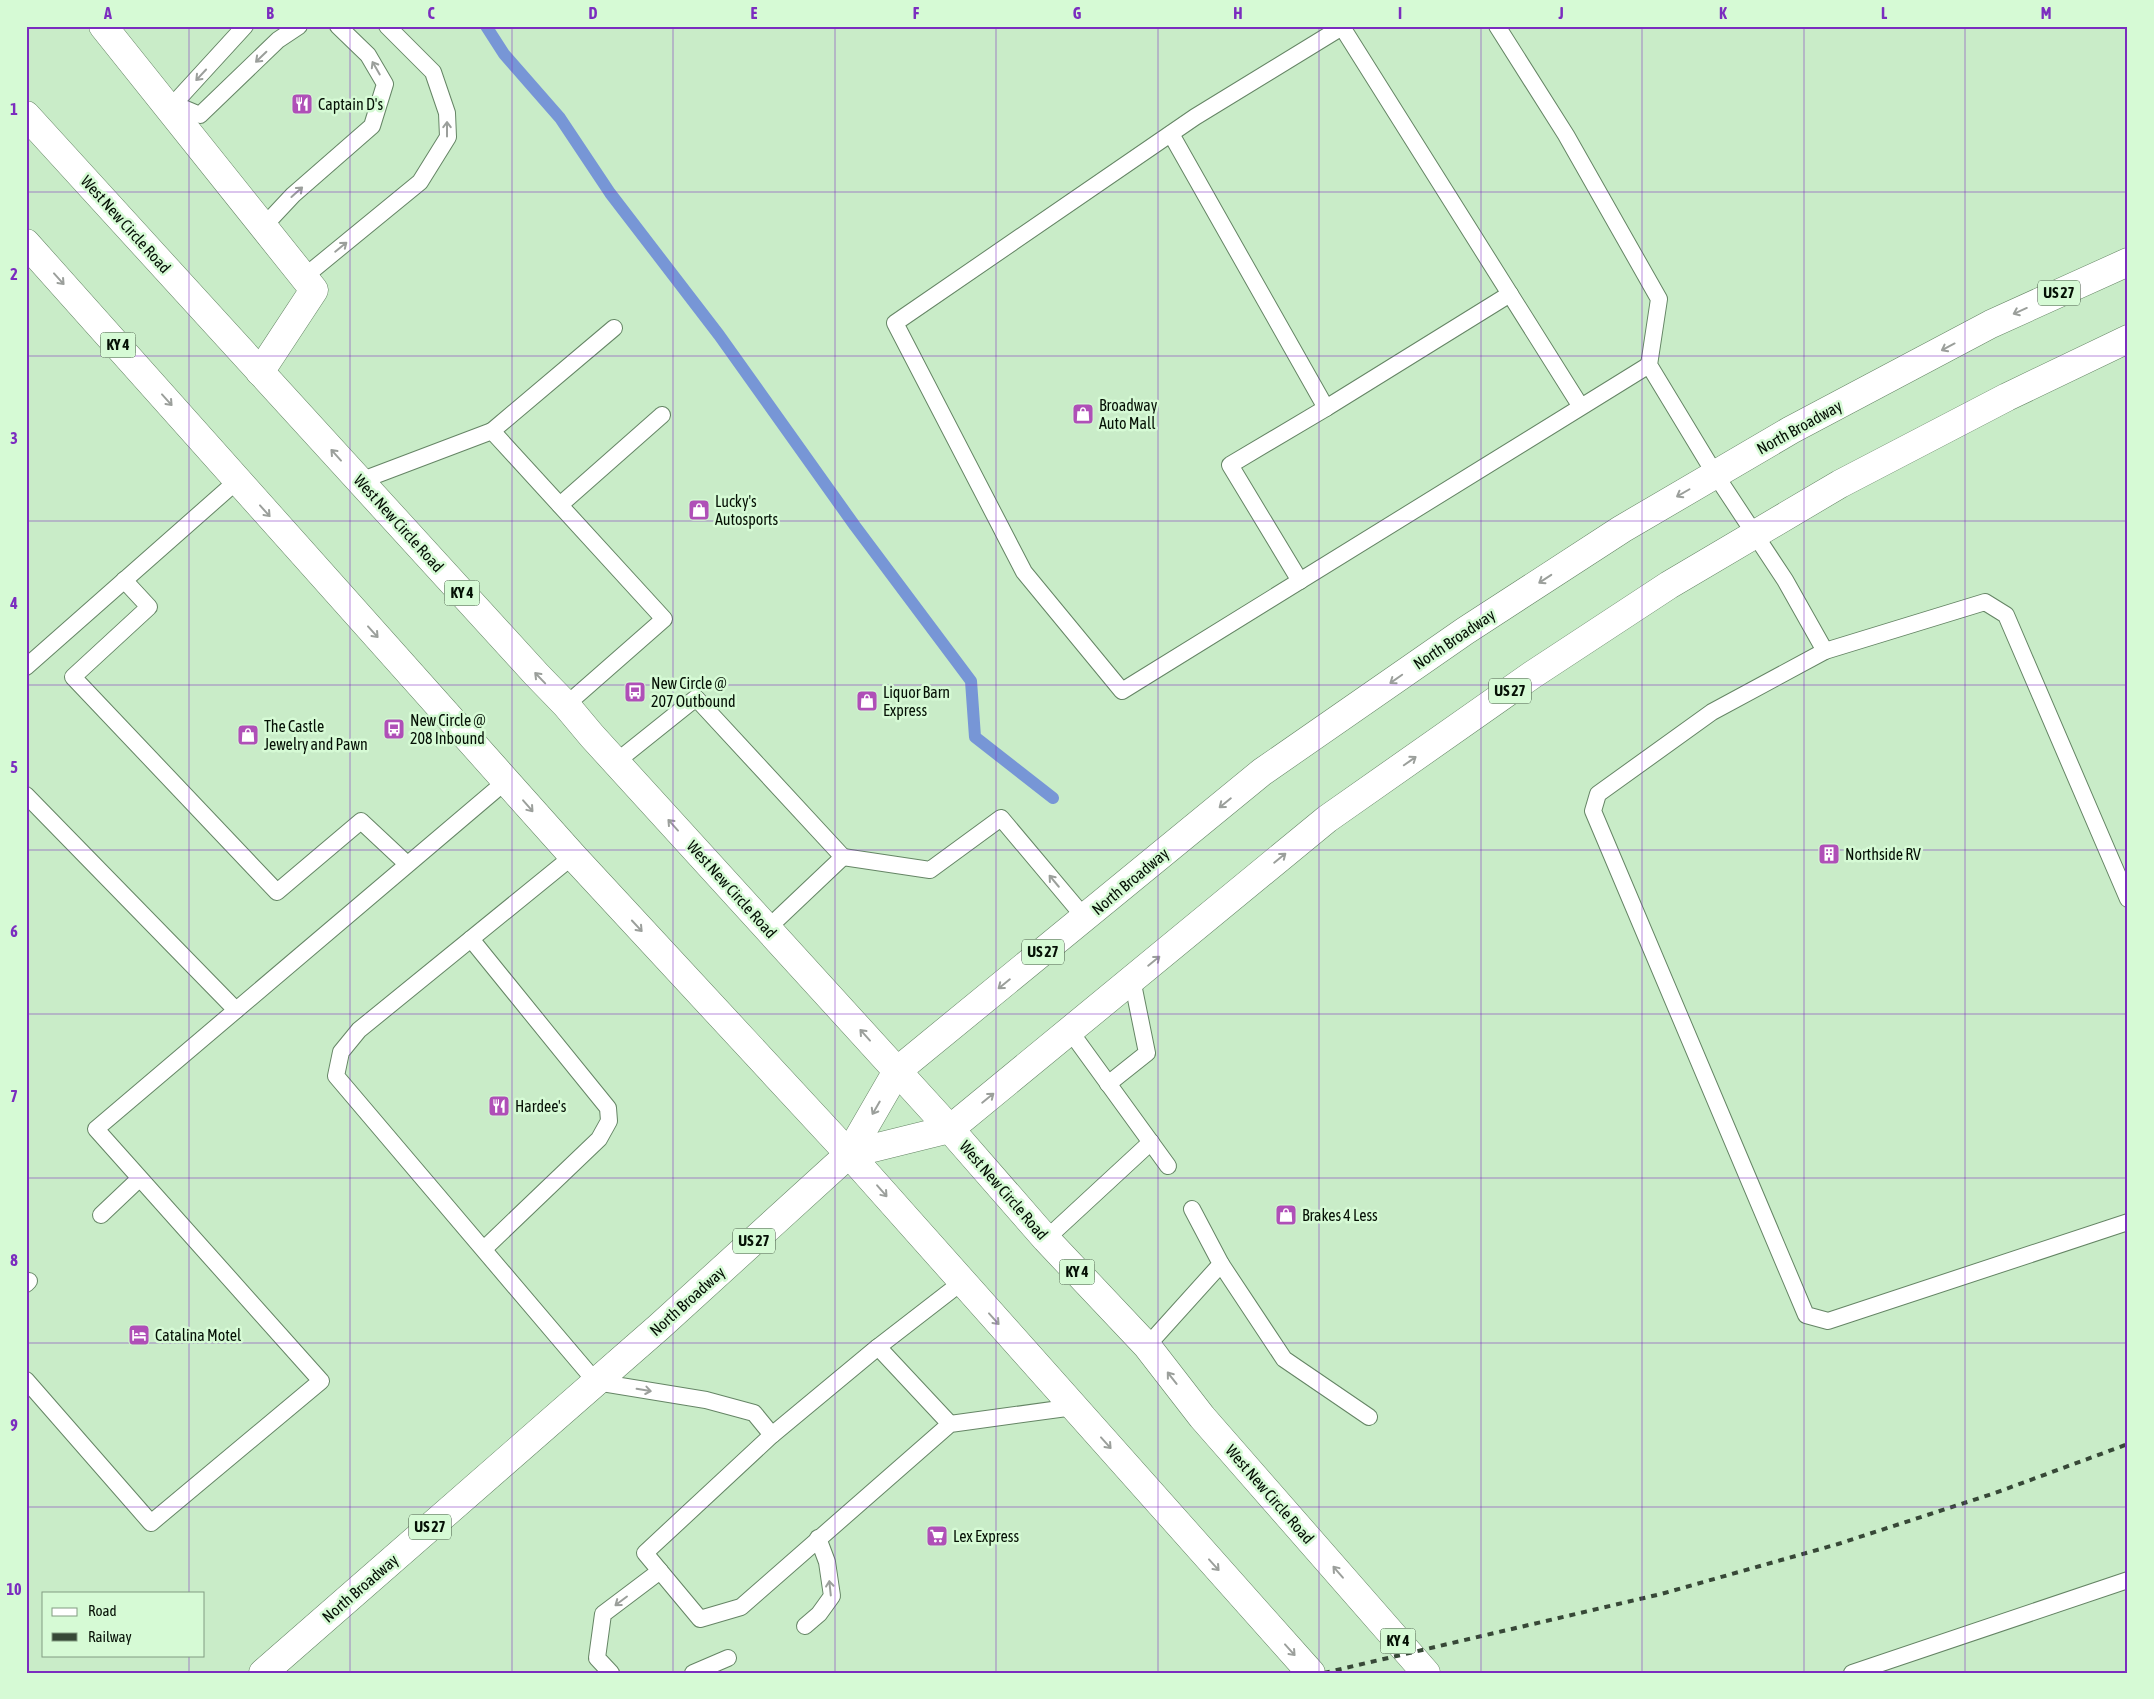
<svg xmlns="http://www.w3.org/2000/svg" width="2154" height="1699" font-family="'Asap Condensed',sans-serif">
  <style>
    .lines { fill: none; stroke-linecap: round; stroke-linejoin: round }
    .stream { stroke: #7796d6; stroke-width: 12 }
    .service-casing { stroke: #658565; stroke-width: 18 }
    .minor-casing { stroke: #658565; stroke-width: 29 }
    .primary-casing { stroke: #658565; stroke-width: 29 }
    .trunk-casing { stroke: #658565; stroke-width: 29 }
    .service { stroke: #fff; stroke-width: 16 }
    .minor { stroke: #fff; stroke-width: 28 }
    .primary { stroke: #fff; stroke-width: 28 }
    .trunk { stroke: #fff; stroke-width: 28 }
    .rail { stroke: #374837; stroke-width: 4; stroke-dasharray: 6 6; stroke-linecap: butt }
    .oneway { stroke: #9b9f9b }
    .grid { fill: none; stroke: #7b2cbf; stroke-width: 1; stroke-opacity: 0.55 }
    .labels { text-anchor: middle; stroke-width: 5; stroke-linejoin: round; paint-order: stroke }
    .shield { fill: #d6fad5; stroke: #445643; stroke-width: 1 }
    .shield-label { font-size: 15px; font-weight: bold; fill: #051005 }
    .poi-label { font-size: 16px; fill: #051005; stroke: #d6fad5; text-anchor: start }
    .street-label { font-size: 16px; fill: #051005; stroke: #d6fad5 }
    .neatline { fill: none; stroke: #7b2cbf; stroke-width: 2 }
    .grid-label { font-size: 16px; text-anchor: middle; font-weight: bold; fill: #7b2cbf }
  </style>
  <rect width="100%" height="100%" fill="#c9ecc8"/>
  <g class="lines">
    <polyline class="stream" points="486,26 504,54 560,118 610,193 719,335 855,526 971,681 975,737 1053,798"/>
    <g class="service-casing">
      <g id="service">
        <polyline points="1497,26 1566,135 1659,299 1649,365 1715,474 1785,580 1825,651"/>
        <polyline points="174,104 200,115 278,40 299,26"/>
        <polyline points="169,109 245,26"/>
        <polyline points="1171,134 1326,408 1510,294"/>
        <polyline points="263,227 293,195 372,126 385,84 368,55 338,26"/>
        <polyline points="304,277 420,182 448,137 447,113 433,72 387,26"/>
        <polyline points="1581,407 1342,27 1195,117 895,323 1024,572 1122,691 1649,365"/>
        <polyline points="492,431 614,328"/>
        <polyline points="360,481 492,431 664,619 566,705"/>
        <polyline points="560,505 662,415"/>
        <polyline points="124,580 149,607 73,677 277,892 361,821 407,864"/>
        <polyline points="1300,581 1230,465 1326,408"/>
        <polyline points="26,667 238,480"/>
        <polyline points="616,762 696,698 843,857 767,929"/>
        <polyline points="26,795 236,1010"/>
        <polyline points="573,856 359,1030 341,1052 336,1076 596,1382 706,1400 754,1413 772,1435"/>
        <polyline points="843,857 930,870 1001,818 1085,918"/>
        <polyline points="2128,899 2006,615 1985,602 1825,651 1712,712 1598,794 1593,811 1806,1315 1828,1321 2128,1222"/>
        <polyline points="471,939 608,1108 609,1121 599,1139 484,1249"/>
        <polyline points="1070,1031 1168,1166"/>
        <polyline points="1108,1084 1147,1053 1132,979"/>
        <polyline points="101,1215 139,1179"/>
        <polyline points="1046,1239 1151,1142"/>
        <polyline points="1221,1264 1284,1359 1369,1417"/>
        <polyline points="962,1282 878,1347 772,1435 645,1553 700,1619 741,1607 950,1424 1074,1407"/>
        <polyline points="26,1284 29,1281"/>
        <polyline points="1147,1346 1221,1264 1192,1209"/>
        <polyline points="878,1347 950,1424"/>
        <polyline points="26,1380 151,1523 321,1381 96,1129 506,781"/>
        <polyline points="805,1626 819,1614 832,1596 827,1562 818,1538"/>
        <polyline points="611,1673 597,1658 603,1614 660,1571"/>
        <polyline points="693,1673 728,1658"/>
        <polyline points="1852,1673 2128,1580"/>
      </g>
    </g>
    <g class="minor-casing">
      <polyline id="minor" points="103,26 314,290 260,372"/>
    </g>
    <g class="primary-casing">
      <polyline id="primary" points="263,1673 659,1327 849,1154"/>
    </g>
    <g class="trunk-casing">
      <g id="trunk">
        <polyline points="26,115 536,674 566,705 592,736 950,1129 1046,1239 1147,1346 1202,1417 1426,1673"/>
        <polyline points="26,243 573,856 849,1154 1311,1673"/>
        <polyline points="849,1154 897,1071 1262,772 1465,631 1622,529 1791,430 1991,324 2128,262"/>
        <polyline points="849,1154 950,1129 1327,819 1532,675 1669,585 1840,484 2007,397 2128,339"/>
      </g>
    </g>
    <use href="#service" class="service"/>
    <use href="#minor" class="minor"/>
    <use href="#primary" class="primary"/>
    <use href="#trunk" class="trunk"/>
    <polyline class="rail" points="1324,1673 1661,1594 1838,1544 1995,1493 2128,1444"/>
  </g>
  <defs><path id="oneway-shaft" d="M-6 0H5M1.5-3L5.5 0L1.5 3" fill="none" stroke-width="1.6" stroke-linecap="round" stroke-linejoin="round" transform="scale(1.25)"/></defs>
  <g class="oneway">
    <use href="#oneway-shaft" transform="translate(261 57) rotate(136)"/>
    <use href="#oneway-shaft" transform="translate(376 68) rotate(-120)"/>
    <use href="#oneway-shaft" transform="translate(201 75) rotate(133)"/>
    <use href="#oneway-shaft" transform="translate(447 129) rotate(-90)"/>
    <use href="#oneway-shaft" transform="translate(297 192) rotate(-42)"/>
    <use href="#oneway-shaft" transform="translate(341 247) rotate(-39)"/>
    <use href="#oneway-shaft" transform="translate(59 279) rotate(48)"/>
    <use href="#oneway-shaft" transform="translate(2020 311) rotate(156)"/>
    <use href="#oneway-shaft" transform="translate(1948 347) rotate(152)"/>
    <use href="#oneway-shaft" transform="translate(167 400) rotate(48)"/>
    <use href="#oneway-shaft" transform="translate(336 455) rotate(-132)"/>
    <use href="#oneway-shaft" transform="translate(1683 493) rotate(150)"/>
    <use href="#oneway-shaft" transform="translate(265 511) rotate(48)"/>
    <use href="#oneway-shaft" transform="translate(1545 579) rotate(147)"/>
    <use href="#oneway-shaft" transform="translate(373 632) rotate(48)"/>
    <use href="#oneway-shaft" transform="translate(540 678) rotate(-134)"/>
    <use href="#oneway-shaft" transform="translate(1396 679) rotate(145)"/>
    <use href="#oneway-shaft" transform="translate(1410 761) rotate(-35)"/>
    <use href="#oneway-shaft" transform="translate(1225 803) rotate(141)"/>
    <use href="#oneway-shaft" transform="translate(528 806) rotate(49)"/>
    <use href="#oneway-shaft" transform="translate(673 825) rotate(-132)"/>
    <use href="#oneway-shaft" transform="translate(1280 858) rotate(-39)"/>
    <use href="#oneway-shaft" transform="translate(1054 881) rotate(-130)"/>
    <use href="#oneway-shaft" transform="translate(637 926) rotate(47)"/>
    <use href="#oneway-shaft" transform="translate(1154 961) rotate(-39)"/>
    <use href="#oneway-shaft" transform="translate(1004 984) rotate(141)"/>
    <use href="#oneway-shaft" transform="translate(865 1035) rotate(-132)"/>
    <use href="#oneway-shaft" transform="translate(988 1098) rotate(-39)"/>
    <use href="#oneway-shaft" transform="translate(876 1108) rotate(120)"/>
    <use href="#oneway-shaft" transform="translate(882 1191) rotate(49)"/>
    <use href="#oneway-shaft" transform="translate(994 1319) rotate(48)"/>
    <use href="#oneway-shaft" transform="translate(1172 1378) rotate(-128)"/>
    <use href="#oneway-shaft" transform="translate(644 1390) rotate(9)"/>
    <use href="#oneway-shaft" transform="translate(1106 1443) rotate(48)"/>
    <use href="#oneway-shaft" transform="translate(1214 1565) rotate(48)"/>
    <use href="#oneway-shaft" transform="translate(1338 1572) rotate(-131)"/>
    <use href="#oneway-shaft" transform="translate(830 1588) rotate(-96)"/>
    <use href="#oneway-shaft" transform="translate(621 1601) rotate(143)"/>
    <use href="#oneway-shaft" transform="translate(1290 1650) rotate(48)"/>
  </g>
  <path class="grid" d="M 189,26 L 189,1593M 350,26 L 350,1673M 512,26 L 512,1673M 673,26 L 673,1673M 835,26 L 835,1673M 996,26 L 996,1673M 1158,26 L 1158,1673M 1319,26 L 1319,1673M 1481,26 L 1481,1673M 1642,26 L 1642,1673M 1804,26 L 1804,1673M 1965,26 L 1965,1673M 26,192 L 2128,192M 26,356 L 2128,356M 26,521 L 2128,521M 26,685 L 2128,685M 26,850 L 2128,850M 26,1014 L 2128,1014M 26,1178 L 2128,1178M 26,1343 L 2128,1343M 26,1507 L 2128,1507M 189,1655 L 189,1673"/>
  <defs>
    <g id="restaurant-square" transform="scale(1.125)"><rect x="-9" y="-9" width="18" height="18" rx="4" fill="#af4fb7" stroke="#d6fad5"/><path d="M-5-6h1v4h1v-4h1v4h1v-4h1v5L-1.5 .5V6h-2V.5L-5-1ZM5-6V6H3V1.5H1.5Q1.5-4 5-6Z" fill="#fff"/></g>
    <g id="shop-square" transform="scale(1.125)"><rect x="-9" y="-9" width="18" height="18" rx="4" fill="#af4fb7" stroke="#d6fad5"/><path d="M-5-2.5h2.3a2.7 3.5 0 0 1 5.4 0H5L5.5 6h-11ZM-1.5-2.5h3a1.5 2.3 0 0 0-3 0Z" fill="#fff"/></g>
    <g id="bus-square" transform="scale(1.125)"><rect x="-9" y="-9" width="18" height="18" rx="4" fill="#af4fb7" stroke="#d6fad5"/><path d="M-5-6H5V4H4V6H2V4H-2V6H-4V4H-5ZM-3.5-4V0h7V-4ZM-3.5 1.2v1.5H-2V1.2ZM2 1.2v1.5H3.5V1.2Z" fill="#fff"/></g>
    <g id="building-square" transform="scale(1.125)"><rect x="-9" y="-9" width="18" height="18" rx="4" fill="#af4fb7" stroke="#d6fad5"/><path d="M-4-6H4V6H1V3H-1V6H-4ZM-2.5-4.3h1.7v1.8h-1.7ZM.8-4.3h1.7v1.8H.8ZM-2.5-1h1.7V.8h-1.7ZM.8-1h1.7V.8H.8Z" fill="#fff"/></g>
    <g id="hotel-square" transform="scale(1.125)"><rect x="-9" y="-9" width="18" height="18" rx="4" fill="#af4fb7" stroke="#d6fad5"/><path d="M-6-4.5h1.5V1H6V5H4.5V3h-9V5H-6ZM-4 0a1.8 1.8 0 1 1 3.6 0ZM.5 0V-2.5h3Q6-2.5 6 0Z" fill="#fff"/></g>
    <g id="supermarket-square" transform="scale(1.125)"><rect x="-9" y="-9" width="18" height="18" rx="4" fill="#af4fb7" stroke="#d6fad5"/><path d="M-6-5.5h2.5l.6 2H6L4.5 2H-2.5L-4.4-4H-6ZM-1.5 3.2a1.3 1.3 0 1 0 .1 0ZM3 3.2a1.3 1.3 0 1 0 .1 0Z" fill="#fff"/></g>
  </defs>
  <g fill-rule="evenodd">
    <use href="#restaurant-square" x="302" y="104"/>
    <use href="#shop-square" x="1083" y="414"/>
    <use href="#shop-square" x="699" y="510"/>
    <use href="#bus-square" x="635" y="692"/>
    <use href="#shop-square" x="867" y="701"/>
    <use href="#bus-square" x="394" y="729"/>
    <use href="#shop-square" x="248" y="735"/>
    <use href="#building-square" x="1829" y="854"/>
    <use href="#restaurant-square" x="499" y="1106"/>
    <use href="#shop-square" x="1286" y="1215"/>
    <use href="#hotel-square" x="139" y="1335"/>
    <use href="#supermarket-square" x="937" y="1536"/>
  </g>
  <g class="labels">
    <g class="shield">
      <rect x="2038" y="280.5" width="42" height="25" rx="4"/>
      <rect x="100.5" y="332.5" width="35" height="25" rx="4"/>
      <rect x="444.5" y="580.5" width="35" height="25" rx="4"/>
      <rect x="1489" y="678.5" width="42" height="25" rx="4"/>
      <rect x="1022" y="939.5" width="42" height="25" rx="4"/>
      <rect x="733" y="1228.5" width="42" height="25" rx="4"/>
      <rect x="1059.5" y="1259.5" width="35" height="25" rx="4"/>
      <rect x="409" y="1514.5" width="42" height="25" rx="4"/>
      <rect x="1380.5" y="1628.5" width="35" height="25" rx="4"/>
    </g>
    <g class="shield-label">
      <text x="2059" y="298">US 27</text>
      <text x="118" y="350">KY 4</text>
      <text x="462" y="598">KY 4</text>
      <text x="1510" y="696">US 27</text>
      <text x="1043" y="957">US 27</text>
      <text x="754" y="1246">US 27</text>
      <text x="1077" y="1277">KY 4</text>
      <text x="430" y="1532">US 27</text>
      <text x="1398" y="1646">KY 4</text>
    </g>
    <g class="poi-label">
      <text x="318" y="110">Captain D's</text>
      <text x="1099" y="411">Broadway<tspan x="1099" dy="18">Auto Mall</tspan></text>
      <text x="715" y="507">Lucky's<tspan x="715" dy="18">Autosports</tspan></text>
      <text x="651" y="689">New Circle @<tspan x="651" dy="18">207 Outbound</tspan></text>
      <text x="883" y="698">Liquor Barn<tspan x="883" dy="18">Express</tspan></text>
      <text x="410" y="726">New Circle @<tspan x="410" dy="18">208 Inbound</tspan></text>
      <text x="264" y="732">The Castle<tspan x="264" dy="18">Jewelry and Pawn</tspan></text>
      <text x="1845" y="860">Northside RV</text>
      <text x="515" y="1112">Hardee's</text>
      <text x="1302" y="1221">Brakes 4 Less</text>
      <text x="155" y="1341">Catalina Motel</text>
      <text x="953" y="1542">Lex Express</text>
    </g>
    <g class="street-label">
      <text transform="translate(126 224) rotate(48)" y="6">West New Circle Road</text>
      <text transform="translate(1799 427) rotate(-29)" y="6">North Broadway</text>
      <text transform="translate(399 523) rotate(48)" y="6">West New Circle Road</text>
      <text transform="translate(1454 639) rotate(-34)" y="6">North Broadway</text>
      <text transform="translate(1130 881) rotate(-40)" y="6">North Broadway</text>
      <text transform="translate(732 889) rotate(48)" y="6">West New Circle Road</text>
      <text transform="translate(1004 1190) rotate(49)" y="6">West New Circle Road</text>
      <text transform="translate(687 1301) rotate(-42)" y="6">North Broadway</text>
      <text transform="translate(1270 1494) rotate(49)" y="6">West New Circle Road</text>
      <text transform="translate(360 1588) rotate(-41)" y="6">North Broadway</text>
    </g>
  </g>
  <rect width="2154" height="1699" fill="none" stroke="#d6fad5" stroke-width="55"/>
  <rect x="42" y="1592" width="162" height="65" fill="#d6fad5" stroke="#829c82"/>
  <rect x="52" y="1608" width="25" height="8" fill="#ffffff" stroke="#829c82"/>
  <text x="88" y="1616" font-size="15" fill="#051005">Road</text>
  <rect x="52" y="1633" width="25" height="8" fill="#374837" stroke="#829c82"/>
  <text x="88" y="1642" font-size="15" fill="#051005">Railway</text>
  <rect x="28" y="28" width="2098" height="1644" class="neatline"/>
  <g class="grid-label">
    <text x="108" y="19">A</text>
    <text x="270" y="19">B</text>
    <text x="431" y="19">C</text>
    <text x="593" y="19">D</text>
    <text x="754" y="19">E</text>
    <text x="916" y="19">F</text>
    <text x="1077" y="19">G</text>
    <text x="1238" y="19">H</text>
    <text x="1400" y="19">I</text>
    <text x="1561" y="19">J</text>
    <text x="1723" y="19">K</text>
    <text x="1884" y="19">L</text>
    <text x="2046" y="19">M</text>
    <text x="14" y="115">1</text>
    <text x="14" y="280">2</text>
    <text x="14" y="444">3</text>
    <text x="14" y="609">4</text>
    <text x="14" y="773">5</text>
    <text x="14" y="937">6</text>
    <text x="14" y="1102">7</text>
    <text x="14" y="1266">8</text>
    <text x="14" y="1431">9</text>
    <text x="14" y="1595">10</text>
  </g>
</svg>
